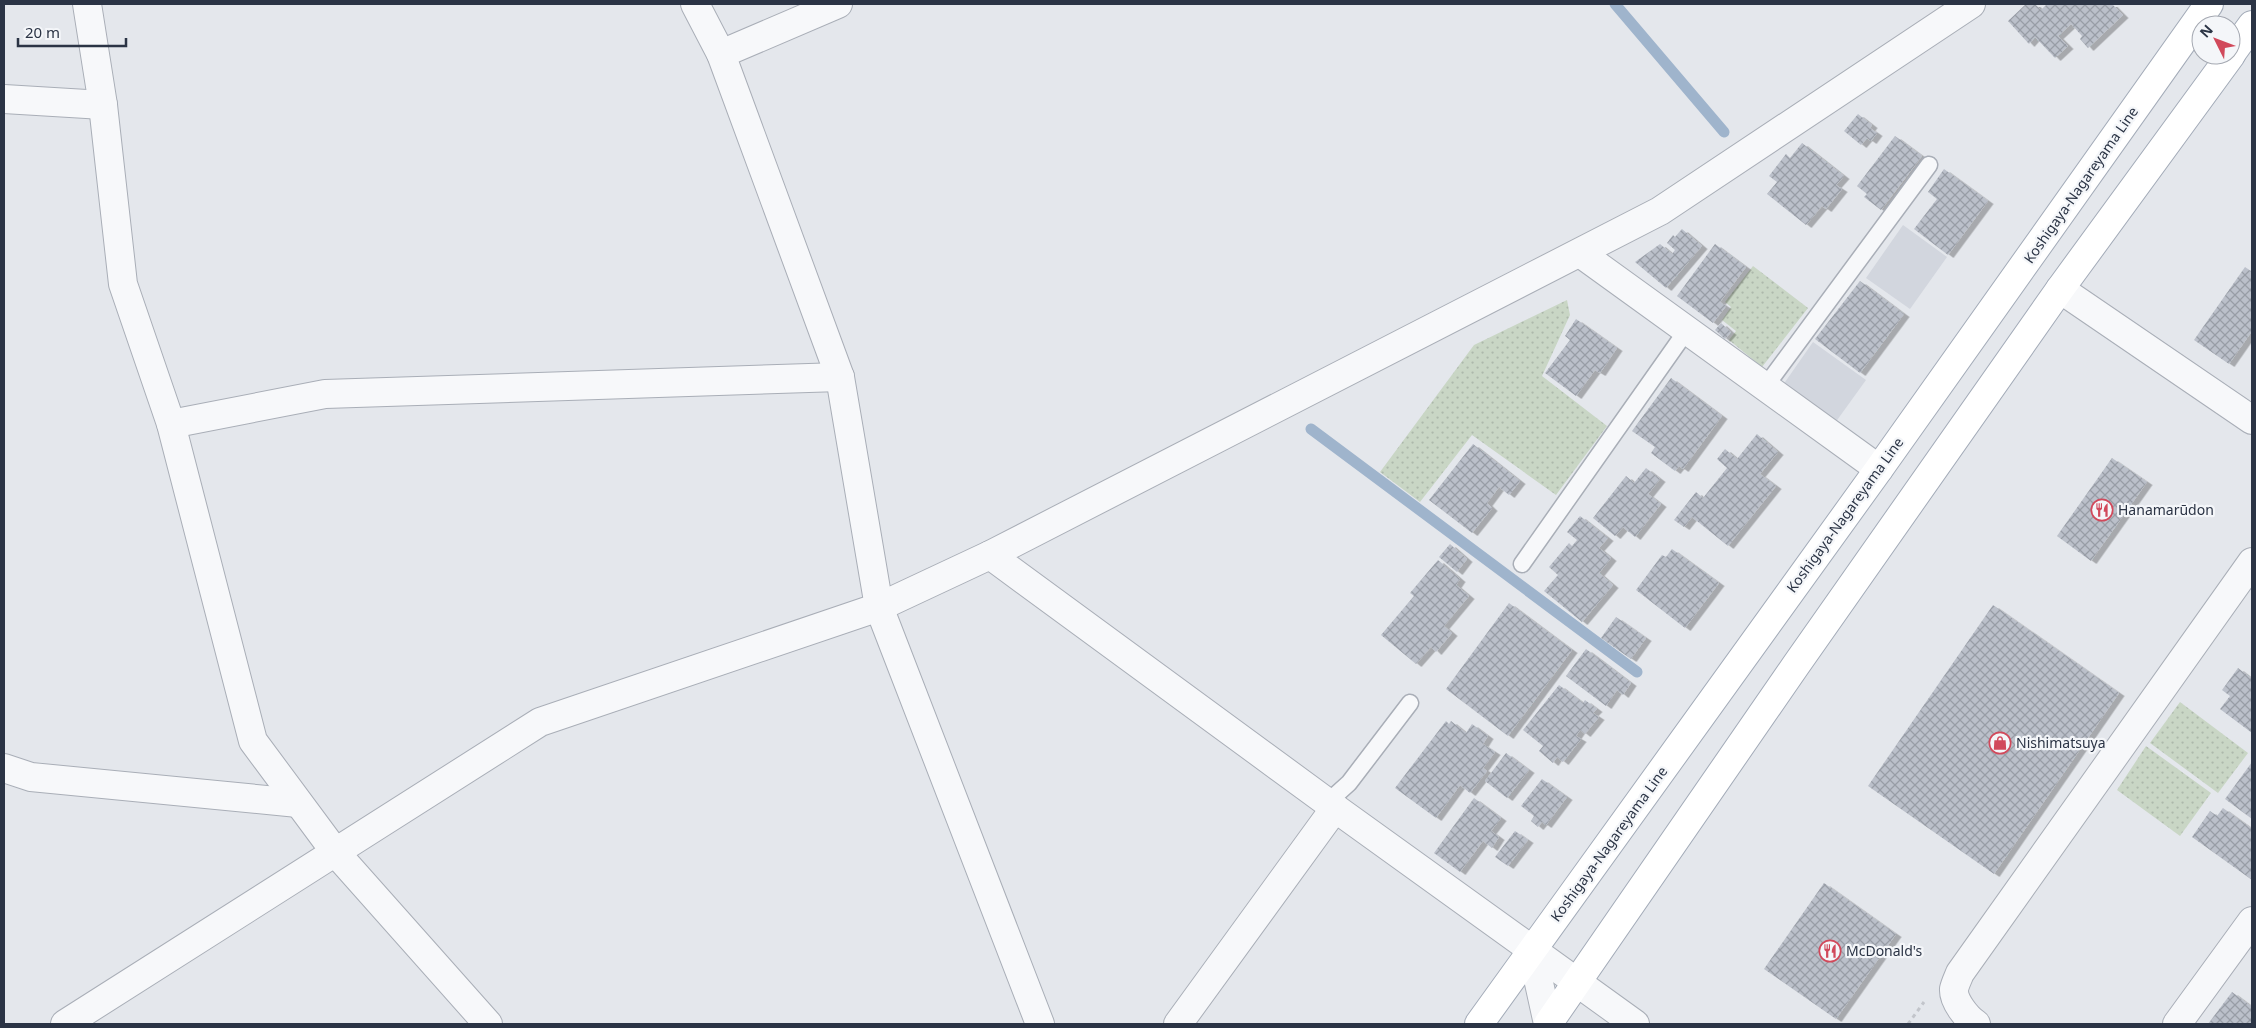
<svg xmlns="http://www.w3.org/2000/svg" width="2256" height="1028" font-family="'Noto Sans',sans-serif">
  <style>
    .built { fill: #d2d6de }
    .grass { fill: url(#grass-dots) }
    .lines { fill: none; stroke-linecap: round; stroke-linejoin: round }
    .stream { stroke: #9fb4cc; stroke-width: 11 }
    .building { fill: url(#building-cross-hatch); filter: url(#shadow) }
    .service-casing { stroke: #a9aeb7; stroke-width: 19 }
    .minor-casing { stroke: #a9aeb7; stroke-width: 30 }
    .tertiary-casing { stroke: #a9aeb7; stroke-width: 30 }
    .primary-casing { stroke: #a3abb8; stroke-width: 30 }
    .path { stroke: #c2c5cb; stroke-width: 3; stroke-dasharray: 4 4; stroke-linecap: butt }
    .service { stroke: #f7f8fa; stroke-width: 16 }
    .minor { stroke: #f7f8fa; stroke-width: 28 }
    .tertiary { stroke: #f7f8fa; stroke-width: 28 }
    .primary { stroke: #fff; stroke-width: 28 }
    .labels { text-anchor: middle; stroke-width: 4.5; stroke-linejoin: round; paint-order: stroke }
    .street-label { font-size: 14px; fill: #2b3445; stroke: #f4f6f9 }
    .poi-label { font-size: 14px; fill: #2b3445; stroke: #f4f6f9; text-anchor: start }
  </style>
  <defs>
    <pattern id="grass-dots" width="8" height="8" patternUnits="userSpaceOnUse" patternTransform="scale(1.25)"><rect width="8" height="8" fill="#c9d6c5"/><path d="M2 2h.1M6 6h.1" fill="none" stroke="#adb8ab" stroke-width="1.8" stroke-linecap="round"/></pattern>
    <pattern id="building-cross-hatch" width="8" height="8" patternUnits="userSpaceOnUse" patternTransform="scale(1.25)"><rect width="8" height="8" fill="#bbc0ca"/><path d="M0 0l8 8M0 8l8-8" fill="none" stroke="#989da6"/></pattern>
    <filter id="shadow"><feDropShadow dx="5.5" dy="3" stdDeviation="0" flood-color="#0004"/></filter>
  </defs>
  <rect width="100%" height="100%" fill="#e4e7ec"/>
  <g class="built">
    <polygon points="1903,225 1947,257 1910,309 1866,278"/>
    <polygon points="1813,342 1866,380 1835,423 1783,385"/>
  </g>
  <g class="grass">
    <polygon points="1753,266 1808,308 1762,367 1729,340 1736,331 1722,320 1731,307 1725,302"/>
    <polygon points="1567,300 1570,315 1542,376 1607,426 1556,495 1472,435 1420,502 1380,472 1474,345"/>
    <polygon points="2180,702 2248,753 2218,793 2150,743"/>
    <polygon points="2146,746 2211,793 2180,836 2117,790"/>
  </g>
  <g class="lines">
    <g class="stream">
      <polyline points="1615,4 1724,132"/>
      <polyline points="1311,429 1637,672"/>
    </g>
  </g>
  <g class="building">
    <polygon points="2026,4 2035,4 2041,10 2047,4 2112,4 2123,15 2088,48 2080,39 2082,36 2071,24 2058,36 2068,46 2055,58 2035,37 2029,44 2008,21"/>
    <polygon points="1858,114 1872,125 1870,128 1877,133 1871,141 1867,138 1861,145 1844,131"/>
    <polygon points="1895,136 1922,156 1881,210 1864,197 1867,194 1857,186"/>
    <polygon points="1802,143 1844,176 1836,185 1842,189 1826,209 1822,206 1806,225 1767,194 1777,182 1769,176 1786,154 1790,158"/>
    <polygon points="1944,169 1988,201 1948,255 1914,229 1937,199 1928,192"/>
    <polygon points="1682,229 1702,246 1666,288 1635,262 1660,244 1672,254 1675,250 1667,243 1673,235 1675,237"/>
    <polygon points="1715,244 1746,267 1720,302 1726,306 1713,323 1677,296"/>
    <polygon points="2245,267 2252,272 2252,331 2229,364 2194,340"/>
    <polygon points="1860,281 1904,314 1860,373 1815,339"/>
    <polygon points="1576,319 1617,348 1600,373 1595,370 1576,396 1545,373 1570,340 1565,336"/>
    <polygon points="1721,323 1731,332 1725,339 1715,330"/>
    <polygon points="1671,378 1722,416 1683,469 1679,466 1675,471 1651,453 1655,447 1632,431"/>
    <polygon points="1757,434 1778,452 1760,474 1776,486 1728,546 1692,517 1684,527 1674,520 1696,492 1703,498 1727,468 1717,459 1725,449 1737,459"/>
    <polygon points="1473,444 1520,481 1509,495 1499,487 1487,503 1492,508 1472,533 1429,500"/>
    <polygon points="2112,458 2147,482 2091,561 2057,536"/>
    <polygon points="1646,468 1660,479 1648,494 1661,504 1635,537 1623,527 1615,536 1593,518 1626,476 1634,483"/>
    <polygon points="1580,516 1608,538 1599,548 1611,558 1599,573 1613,585 1582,622 1544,591 1558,575 1549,567 1569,543 1572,546 1577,540 1567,532"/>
    <polygon points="1450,544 1467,559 1457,572 1439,557"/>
    <polygon points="1672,549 1719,583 1685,628 1636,590 1662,555 1666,557"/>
    <polygon points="1438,560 1460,579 1456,585 1469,596 1444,626 1452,633 1436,652 1431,647 1416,664 1381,635 1414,596 1410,593"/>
    <polygon points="1509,603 1572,650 1508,736 1446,689"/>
    <polygon points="1993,605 2119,693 1994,874 1868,786"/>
    <polygon points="1616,617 1646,638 1631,659 1601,638"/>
    <polygon points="1586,649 1631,683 1623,695 1617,690 1606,706 1566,676"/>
    <polygon points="2238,668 2252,679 2252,733 2220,709 2230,696 2222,690"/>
    <polygon points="1559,685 1583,703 1585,700 1597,709 1593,713 1599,717 1585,734 1580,730 1576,736 1581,739 1563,762 1557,757 1553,763 1539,751 1543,746 1523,730"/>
    <polygon points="1446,721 1449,724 1451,721 1466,733 1472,724 1488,736 1483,744 1495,752 1483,768 1487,771 1470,793 1460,785 1436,818 1395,788"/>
    <polygon points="1506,753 1529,770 1507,798 1485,781"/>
    <polygon points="2252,762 2252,819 2225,799"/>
    <polygon points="1542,779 1567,797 1546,825 1542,822 1538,827 1531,821 1534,816 1521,806"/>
    <polygon points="1474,798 1501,818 1491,831 1499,837 1492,848 1483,841 1460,872 1434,853"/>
    <polygon points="2223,808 2252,829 2252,880 2192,837 2210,811 2217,816"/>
    <polygon points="1515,831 1528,840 1508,866 1495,857"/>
    <polygon points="1824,883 1896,934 1836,1019 1764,969"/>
    <polygon points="2232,992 2252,1007 2252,1024 2208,1024"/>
  </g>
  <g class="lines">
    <g class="service-casing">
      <g id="service">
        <polyline points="1765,387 1929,165"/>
        <polyline points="1522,564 1687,330"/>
        <polyline points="1328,802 1349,783 1410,703"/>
      </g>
    </g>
    <g class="minor-casing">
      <g id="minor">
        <polyline points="87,4 103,105 123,284 171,424 253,741 336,853 488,1024"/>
        <polyline points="695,4 721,54 840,377 879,607 1040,1024"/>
        <polyline points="721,54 838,4"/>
        <polyline points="4,99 103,105"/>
        <polyline points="1580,253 1879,469"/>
        <polyline points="2060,289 2252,420"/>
        <polyline points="171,424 325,394 840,377"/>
        <polyline points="4,768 31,777 298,803"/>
        <polyline points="65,1024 540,722 879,607 990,555 1660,211 1971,4"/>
        <polyline points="1178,1024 1335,808"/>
        <path d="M 1976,1024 C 1967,1018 1953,1001 1954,989 C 1955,984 1958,978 1960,973 L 2252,562"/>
        <polyline points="2177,1024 2252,921"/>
      </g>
    </g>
    <g class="tertiary-casing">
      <g id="tertiary">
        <polyline points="990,555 1335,808 1635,1024"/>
        <polyline points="1532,951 1548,1024"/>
      </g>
    </g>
    <g class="primary-casing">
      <g id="primary">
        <polyline points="2231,54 2252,25"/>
        <polyline points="1479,1024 1879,469 2209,4"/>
        <polyline points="1548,1024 1796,665 2060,289 2231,55"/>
      </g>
    </g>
    <polyline class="path" points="1908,1024 1924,1002"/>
    <use href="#service" class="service"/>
    <use href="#minor" class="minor"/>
    <use href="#tertiary" class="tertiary"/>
    <use href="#primary" class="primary"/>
  </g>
  <defs>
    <g id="restaurant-ring" transform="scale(1.125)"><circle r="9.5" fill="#f4f6f9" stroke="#d1495b" stroke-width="1.5"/><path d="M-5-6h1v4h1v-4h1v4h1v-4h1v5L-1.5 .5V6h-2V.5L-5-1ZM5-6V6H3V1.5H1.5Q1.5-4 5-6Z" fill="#d1495b"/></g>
    <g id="shop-ring" transform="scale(1.125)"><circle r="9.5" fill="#f4f6f9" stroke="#d1495b" stroke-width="1.5"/><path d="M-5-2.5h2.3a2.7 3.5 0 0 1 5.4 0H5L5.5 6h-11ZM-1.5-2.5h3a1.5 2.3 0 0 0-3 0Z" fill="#d1495b"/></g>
  </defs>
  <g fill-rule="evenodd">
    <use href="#restaurant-ring" x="2102" y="510"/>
    <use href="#shop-ring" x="2000" y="743"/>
    <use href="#restaurant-ring" x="1830" y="951"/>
  </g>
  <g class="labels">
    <g class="street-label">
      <text transform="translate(2081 185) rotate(-55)" y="5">Koshigaya-Nagareyama Line</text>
      <text transform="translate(1845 515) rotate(-54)" y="5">Koshigaya-Nagareyama Line</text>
      <text transform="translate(1609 844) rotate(-54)" y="5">Koshigaya-Nagareyama Line</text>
    </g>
    <g class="poi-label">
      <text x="2118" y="515">Hanamarūdon</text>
      <text x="2016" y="748">Nishimatsuya</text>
      <text x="1846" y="956">McDonald's</text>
    </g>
  </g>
  <rect width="2256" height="1028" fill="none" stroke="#2b3445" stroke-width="10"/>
  <g transform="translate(2216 40) rotate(312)"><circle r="24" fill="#f4f6f9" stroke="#a4a8b1"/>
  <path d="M0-4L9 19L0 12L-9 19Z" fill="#d1495b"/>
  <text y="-8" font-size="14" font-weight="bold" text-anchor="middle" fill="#2b3445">N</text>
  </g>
  <path d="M18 38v8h108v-8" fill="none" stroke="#2b3445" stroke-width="2.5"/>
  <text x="25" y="38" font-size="15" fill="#2b3445" stroke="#f4f6f9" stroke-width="4" paint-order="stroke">20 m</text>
</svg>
